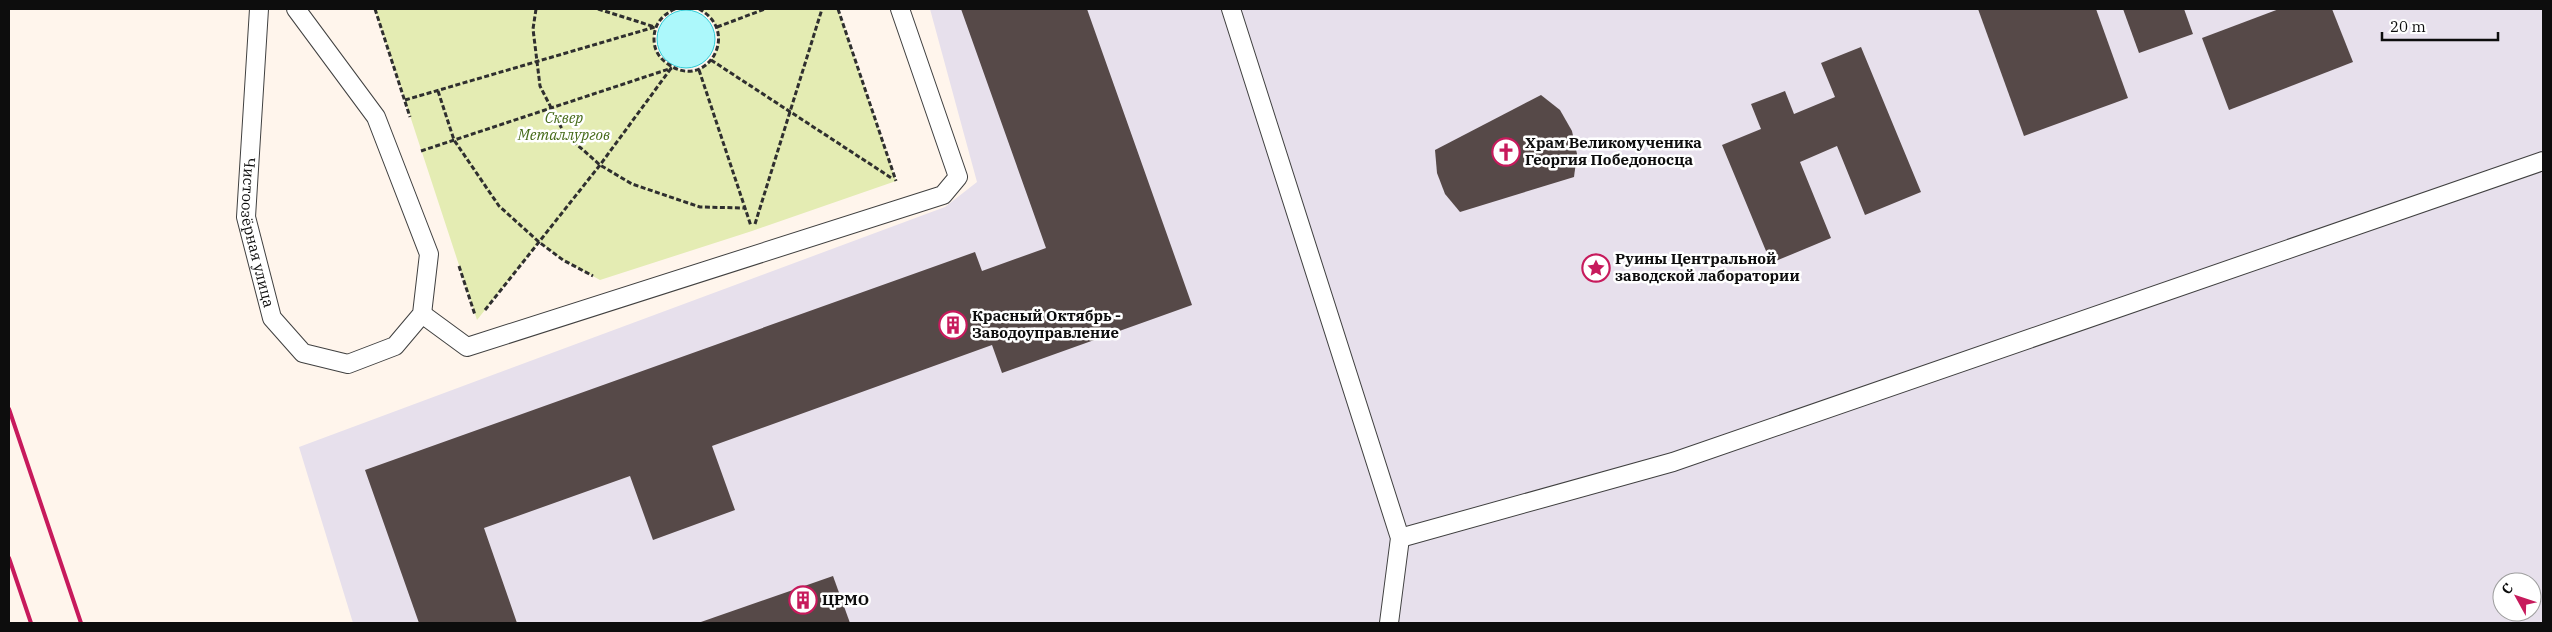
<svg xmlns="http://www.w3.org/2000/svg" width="2552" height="632" font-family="'IBM Plex Serif',serif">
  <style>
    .industrial { fill: #e7e0ec; fill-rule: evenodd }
    .green { fill: #e4ecb3 }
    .water { fill: #acf8fb; stroke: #2dccd8 }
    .building { fill: #564948 }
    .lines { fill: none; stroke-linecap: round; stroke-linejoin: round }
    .lane-casing { stroke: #404040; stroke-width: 20 }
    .path { stroke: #2f2f2f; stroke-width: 3; stroke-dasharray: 5 2.5; stroke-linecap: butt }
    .lane { stroke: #fff; stroke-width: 18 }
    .rail { stroke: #c71a5c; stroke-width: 4 }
    .labels { text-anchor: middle; stroke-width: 5; stroke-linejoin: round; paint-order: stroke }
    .park-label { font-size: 15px; font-style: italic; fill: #446918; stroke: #fff }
    .poi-label { font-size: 15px; font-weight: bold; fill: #0d0d0d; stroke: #fff; text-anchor: start }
    .street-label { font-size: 15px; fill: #0d0d0d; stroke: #fff }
  </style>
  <rect width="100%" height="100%" fill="#fff5ec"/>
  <path class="industrial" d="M 930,9 L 2543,9 L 2543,623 L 353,623 L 299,447 L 945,207 L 977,182 ZM 2502,582 L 2532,582 L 2532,612 L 2502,612 Z"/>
  <path class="green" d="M 375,9 L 675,9 C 662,15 654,24 654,39 C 654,50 659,58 668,64 C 706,92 742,32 699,9 L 838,9 L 896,181 L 752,231 L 600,280 L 563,260 L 539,242 L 477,320 Z"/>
  <circle class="water" cx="686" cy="39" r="29"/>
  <g class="building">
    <polygon points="961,9 1087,9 1192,305 1002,373 992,345 712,446 735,510 653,540 630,476 484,528 517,623 419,623 365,470 975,252 982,271 1046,248"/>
    <polygon points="1978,9 2096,9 2128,98 2024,136"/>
    <polygon points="2123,9 2184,9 2193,34 2139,53"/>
    <polygon points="2279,9 2332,9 2353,62 2229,110 2202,38"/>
    <polygon points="1861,47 1921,192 1865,215 1837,146 1800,162 1831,238 1771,263 1722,145 1761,129 1751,104 1785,91 1794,114 1835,97 1821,63"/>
    <polygon points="1541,95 1560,110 1572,131 1577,154 1574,177 1460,212 1445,194 1437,173 1435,150"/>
    <polygon points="833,576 850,623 698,623"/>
  </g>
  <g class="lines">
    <g class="lane-casing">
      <g id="lane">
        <path id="s1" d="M 259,9 L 246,217 L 272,318 L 303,353 L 348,364 L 395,346 L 422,314 L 429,254 L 376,117 L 296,9"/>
        <polyline points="1231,9 1400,538 1389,623"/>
        <polyline points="422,314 467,347 943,195 958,177 900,9"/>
        <polyline points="1400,538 1673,462 2543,161"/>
      </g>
    </g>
    <g class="path">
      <polyline points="375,9 410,117"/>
      <polyline points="536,9 533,29 540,86 564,133 600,165 632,184 700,207 745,208"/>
      <polyline points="598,9 655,27"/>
      <path d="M 675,9 C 662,15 654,24 654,39 C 654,50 659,58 668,64 C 706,92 742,32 699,9"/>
      <polyline points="838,9 896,181"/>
      <polyline points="717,27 765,9"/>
      <polyline points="711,60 893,179"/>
      <polyline points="699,70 751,226"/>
      <polyline points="438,91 454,140 499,206 539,242 563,260 593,276"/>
      <polyline points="405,100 655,27"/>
      <polyline points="421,151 672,68"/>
      <polyline points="755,224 822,9"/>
      <polyline points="459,266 475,315"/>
      <polyline points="485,310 600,165 672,67"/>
    </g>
    <use href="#lane" class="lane"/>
    <g class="rail">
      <polyline points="9,409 81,623"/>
      <polyline points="9,558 31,623"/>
    </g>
  </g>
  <defs>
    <g id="church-ring" transform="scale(1.4375)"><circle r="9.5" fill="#fff" stroke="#c71a5c" stroke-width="1.5"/><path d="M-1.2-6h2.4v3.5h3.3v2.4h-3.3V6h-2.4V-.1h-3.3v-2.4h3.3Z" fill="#c71a5c"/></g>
    <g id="sight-ring" transform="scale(1.4375)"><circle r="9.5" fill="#fff" stroke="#c71a5c" stroke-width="1.5"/><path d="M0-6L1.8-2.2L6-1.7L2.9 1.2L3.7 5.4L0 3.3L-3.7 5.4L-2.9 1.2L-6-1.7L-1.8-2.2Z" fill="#c71a5c"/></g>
    <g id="building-ring" transform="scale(1.4375)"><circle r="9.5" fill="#fff" stroke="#c71a5c" stroke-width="1.5"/><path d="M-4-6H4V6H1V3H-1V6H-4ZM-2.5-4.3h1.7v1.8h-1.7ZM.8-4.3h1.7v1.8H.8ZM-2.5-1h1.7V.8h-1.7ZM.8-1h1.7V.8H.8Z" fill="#c71a5c"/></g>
  </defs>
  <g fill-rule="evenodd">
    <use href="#church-ring" x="1506" y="152"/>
    <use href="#sight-ring" x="1596" y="268"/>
    <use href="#building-ring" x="953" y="325"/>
    <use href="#building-ring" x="803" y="600"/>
  </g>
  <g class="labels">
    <g class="park-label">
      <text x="564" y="123">Сквер<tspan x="564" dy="17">Металлургов</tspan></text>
    </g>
    <g class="poi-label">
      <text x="1525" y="148">Храм Великомученика<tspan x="1525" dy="17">Георгия Победоносца</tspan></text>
      <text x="1615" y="264">Руины Центральной<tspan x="1615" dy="17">заводской лаборатории</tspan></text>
      <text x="972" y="321">Красный Октябрь -<tspan x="972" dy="17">Заводоуправление</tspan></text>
      <text x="822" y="605">ЦРМО</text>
    </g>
    <g class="street-label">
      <text dy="5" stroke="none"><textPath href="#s1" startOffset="225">Чистоозёрная улица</textPath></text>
    </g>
  </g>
  <rect width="2552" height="632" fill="none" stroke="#0d0d0d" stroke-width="20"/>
  <g transform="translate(2517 597) rotate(310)"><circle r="24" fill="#ffffff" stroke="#9e9e9e"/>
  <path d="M0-4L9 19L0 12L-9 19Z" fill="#c71a5c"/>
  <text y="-8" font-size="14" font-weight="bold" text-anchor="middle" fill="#0d0d0d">С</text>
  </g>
  <path d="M2382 32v8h116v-8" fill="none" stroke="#0d0d0d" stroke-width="2.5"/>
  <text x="2390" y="32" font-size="15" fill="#0d0d0d" stroke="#ffffff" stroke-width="4" paint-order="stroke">20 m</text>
</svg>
